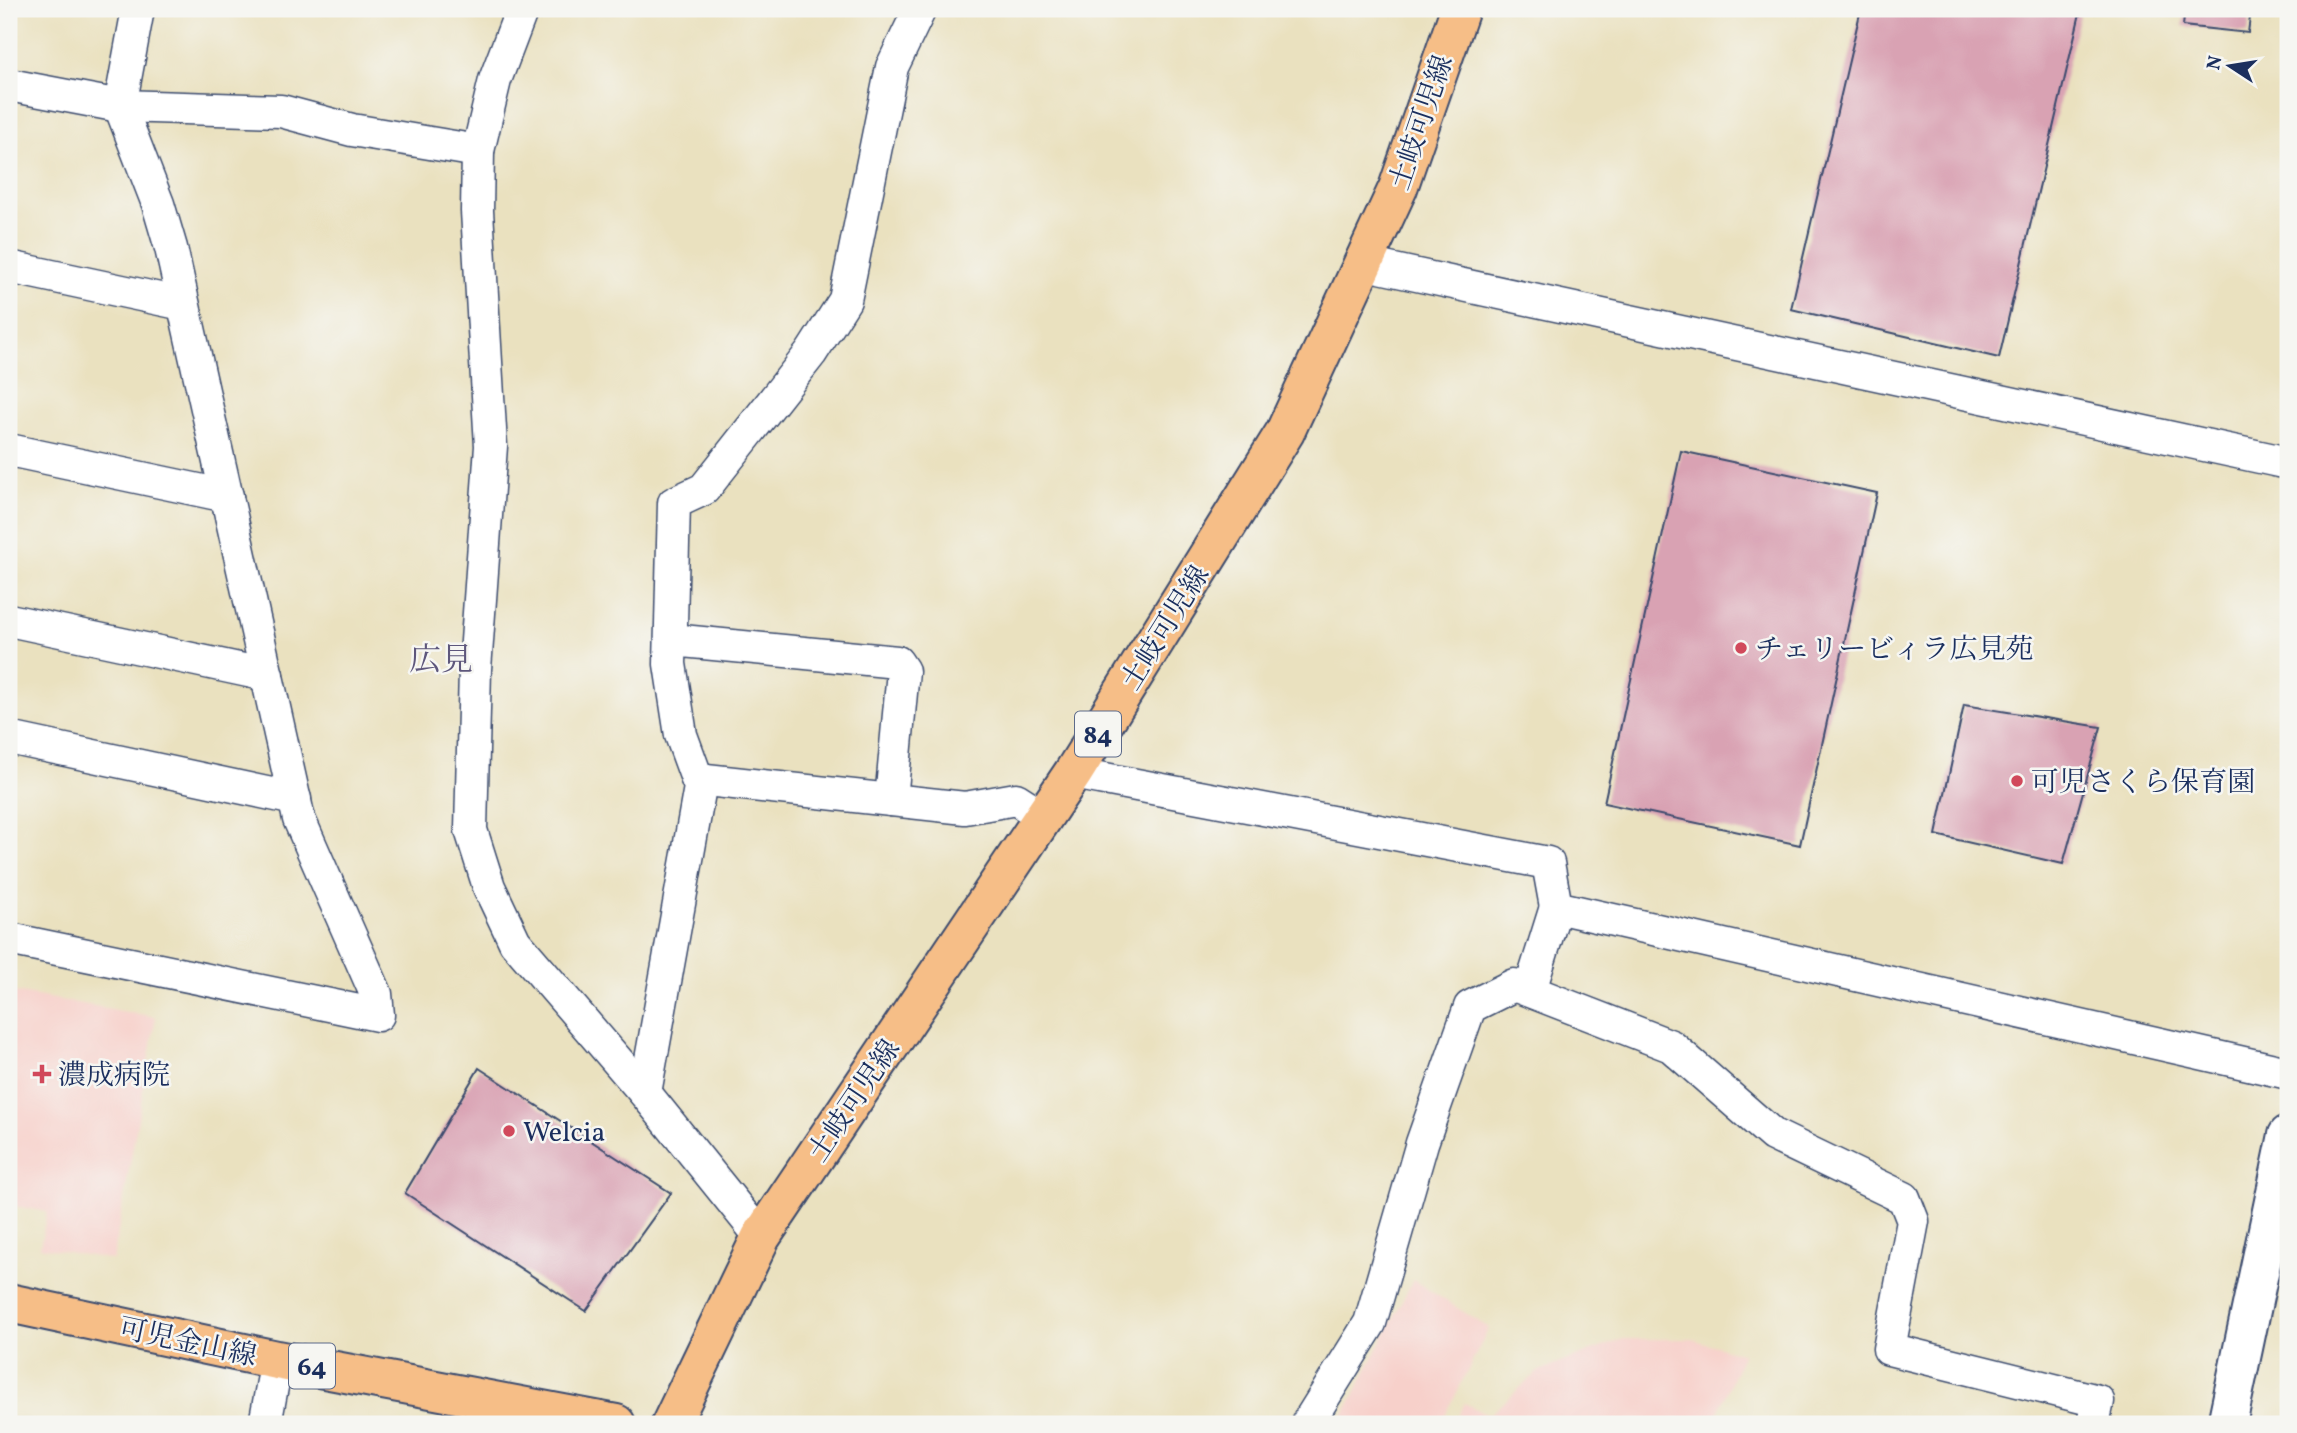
<svg xmlns="http://www.w3.org/2000/svg" width="2297" height="1433" font-family="Vollkorn,'Noto Serif JP',serif">
  <style>
    .built { fill: #f7d0ca }
    .building { fill: #d9a2b3 }
    .lines { fill: none; stroke-linecap: round; stroke-linejoin: round }
    .minor-casing { stroke: #3a4a6d; stroke-width: 35 }
    .tertiary-casing { stroke: #3a4a6d; stroke-width: 42 }
    .primary-casing { stroke: #3a4a6d; stroke-width: 42 }
    .minor { stroke: #fff; stroke-width: 32 }
    .tertiary { stroke: #fff; stroke-width: 38 }
    .primary { stroke: #f6be87; stroke-width: 38 }
    .poi-dot { fill: #d1495b; stroke: #f6f6f2; stroke-width: 2.5 }
    .labels { text-anchor: middle; stroke-width: 5; stroke-linejoin: round; paint-order: stroke }
    .shield { fill: #f6f6f2; stroke: #5d6b8a; stroke-width: 2 }
    .shield-label { font-size: 26px; font-weight: bold; fill: #1b2f5e }
    .street-label { font-size: 28px; fill: #1b2f5e; stroke: #f6f6f2 }
    .poi-label { font-size: 28px; fill: #1b2f5e; stroke: #f6f6f2; text-anchor: start }
    .quarter-label { font-size: 32px; fill: #5e577c; stroke: #f6f6f2 }
  </style>
  <rect width="100%" height="100%" fill="#f6f6f2"/>
  <filter id="ink" filterUnits="userSpaceOnUse"><feTurbulence type="fractalNoise" baseFrequency=".0143" numOctaves="2"/><feDisplacementMap in="SourceGraphic" scale="14" xChannelSelector="R" yChannelSelector="G"/><feConvolveMatrix kernelMatrix="1 2 1 2 8 2 1 2 1" color-interpolation-filters="sRGB"/></filter>
  <filter id="wash" filterUnits="userSpaceOnUse"><feTurbulence type="fractalNoise" baseFrequency=".00686" numOctaves="4" result="noise"/><feDisplacementMap in="SourceGraphic" scale="28" xChannelSelector="R" yChannelSelector="G"/><feGaussianBlur stdDeviation="1.57" result="paint"/><feColorMatrix in="noise" values="0 0 0 0 0 0 0 0 0 0 0 0 0 0 0 0 0 1.4 0 .05"/><feComposite in="paint" operator="in"/></filter>
  <g filter="url(#wash)">
    <rect width="100%" height="100%" fill="#eae1bf"/>
    <g class="built">
      <polygon points="9,991 156,1017 113,1260 40,1247 47,1212 9,1205"/>
      <polygon points="1413,1280 1489,1328 1441,1424 1339,1424"/>
      <polygon points="1623,1339 1692,1339 1743,1354 1713,1424 1454,1424 1464,1403 1489,1415 1539,1371"/>
    </g>
    <g id="blocks">
      <g class="building">
        <polygon points="1861,9 2081,9 1999,358 1791,309"/>
        <polygon points="2185,9 2251,9 2248,33 2183,26"/>
        <polygon points="1681,451 1877,493 1800,845 1604,803"/>
        <polygon points="1964,705 2101,727 2063,864 1936,835"/>
        <polygon points="479,1068 671,1193 586,1311 405,1193"/>
      </g>
    </g>
  </g>
  <g filter="url(#ink)">
    <use href="#blocks" fill-opacity="0" stroke="#3a4a6d" stroke-width="2"/>
    <g class="lines">
      <g class="minor-casing">
        <g id="minor">
          <polyline points="522,9 495,80 478,151 477,211 491,446 475,669 471,830 489,887 515,942 645,1093 761,1237"/>
          <polyline points="9,85 120,106 281,111 352,130 478,151"/>
          <polyline points="1366,264 2288,463"/>
          <polyline points="9,267 183,304"/>
          <polyline points="9,450 227,496"/>
          <polyline points="9,620 267,675"/>
          <polyline points="672,640 897,662 903,671 891,800"/>
          <polyline points="9,738 295,799"/>
          <polyline points="1073,773 1548,863 1556,907 2288,1073"/>
          <polyline points="697,779 965,808 1016,799 1044,817"/>
          <polyline points="9,939 378,1015 376,994 299,819 171,248 158,204 120,106 138,9"/>
          <polyline points="1530,990 1556,907"/>
          <polyline points="645,1093 700,787 681,735 670,664 674,503 704,489 811,353 845,300 892,67 920,9"/>
          <polyline points="265,1424 277,1360"/>
          <polyline points="1307,1424 1370,1323 1422,1143 1470,1007 1514,985 1671,1046 1773,1135 1904,1198 1913,1221 1889,1349 2098,1401 2093,1424"/>
        </g>
      </g>
      <g class="tertiary-casing">
        <polyline id="tertiary" points="2227,1424 2288,1135"/>
      </g>
      <g class="primary-casing">
        <g id="primary">
          <polyline points="9,1303 277,1360 616,1424"/>
          <polyline points="671,1424 761,1237 1073,773 1285,432 1398,188 1460,9"/>
        </g>
      </g>
      <use href="#minor" class="minor"/>
      <use href="#tertiary" class="tertiary"/>
      <use href="#primary" class="primary"/>
    </g>
  </g>
  <g class="poi-dot">
    <circle cx="1741" cy="648" r="7"/>
    <circle cx="2017" cy="781" r="7"/>
    <path d="M38.5 1063.5h7v7h7v7h-7v7h-7v-7h-7v-7h7z"/>
    <circle cx="509" cy="1131" r="7"/>
  </g>
  <g class="labels">
    <g class="shield">
      <rect x="1075" y="711.5" width="46" height="45" rx="5"/>
      <rect x="289" y="1343.5" width="46" height="45" rx="5"/>
    </g>
    <g class="shield-label">
      <text x="1098" y="743">84</text>
      <text x="312" y="1375">64</text>
    </g>
    <g class="street-label">
      <text transform="translate(1420 122) rotate(-71)" y="10">土岐可児線</text>
      <text transform="translate(1164 627) rotate(-58)" y="10">土岐可児線</text>
      <text transform="translate(853 1100) rotate(-56)" y="10">土岐可児線</text>
      <text transform="translate(188 1341) rotate(12)" y="10">可児金山線</text>
    </g>
    <g class="poi-label">
      <text x="1755" y="658">チェリービィラ広見苑</text>
      <text x="2031" y="791">可児さくら保育園</text>
      <text x="58" y="1084">濃成病院</text>
      <text x="523" y="1141">Welcia</text>
    </g>
    <g class="quarter-label">
      <text x="441" y="670">広見</text>
    </g>
  </g>
  <rect width="2297" height="1433" fill="none" stroke="#f6f6f2" stroke-width="35"/>
  <g transform="translate(2230 66) rotate(282)" stroke="#f6f6f2" stroke-width="5" paint-order="stroke">
  <path d="M0-5L12 26L0 18L-12 26Z" fill="#1b2f5e"/>
  <text y="-10" font-size="19" font-weight="bold" text-anchor="middle" fill="#1b2f5e">N</text>
  </g>
</svg>
